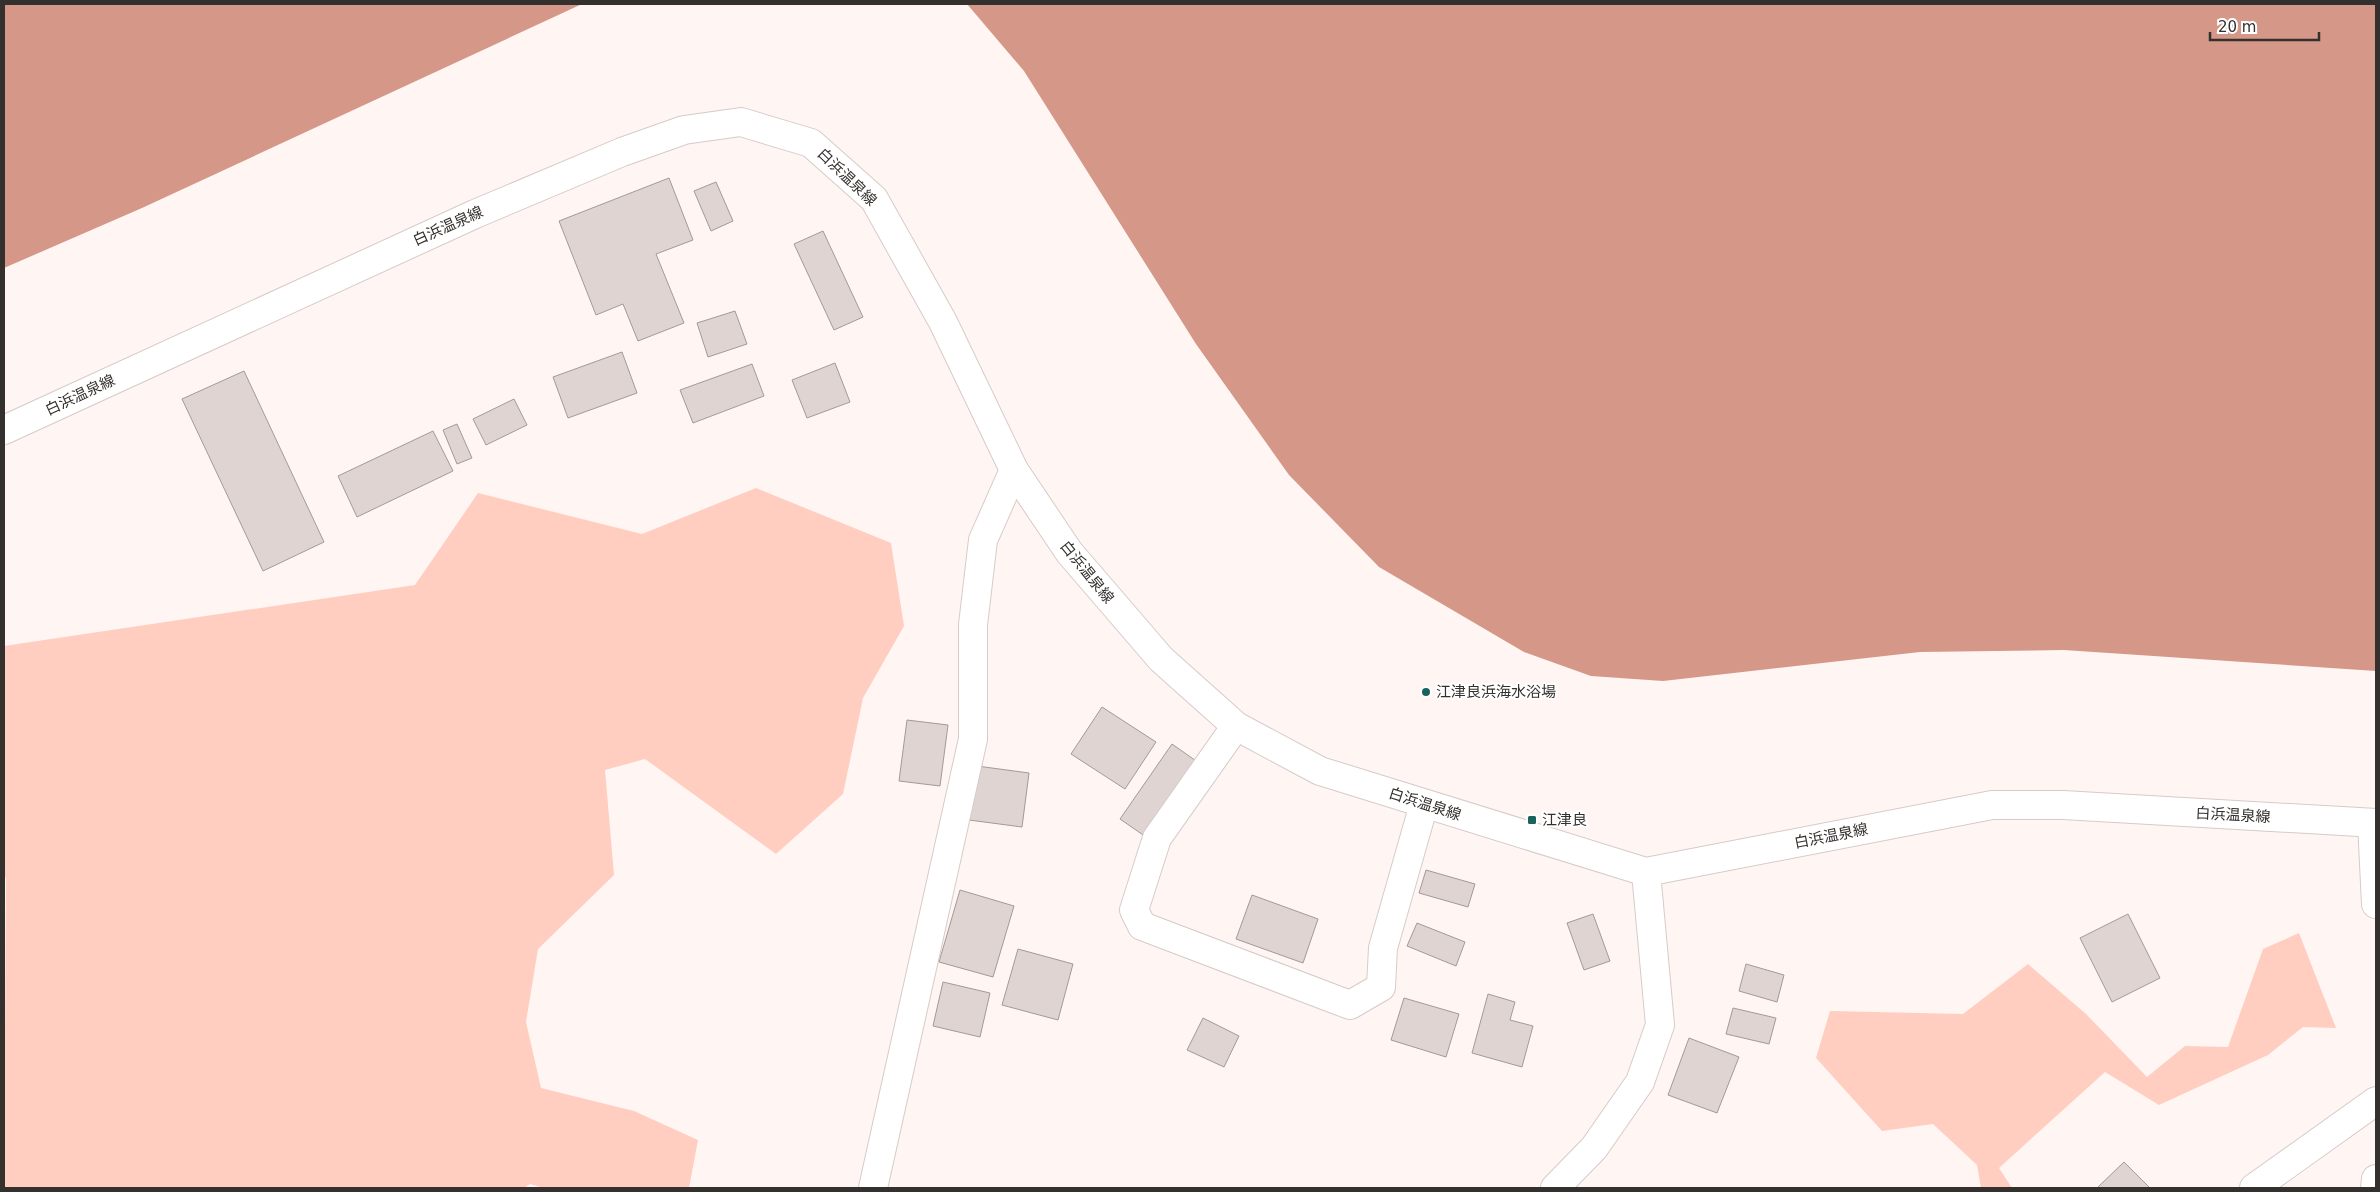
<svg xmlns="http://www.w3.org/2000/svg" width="2380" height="1192" font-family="'DejaVu Sans','Noto Sans JP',sans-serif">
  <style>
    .green { fill: #ffcec1 }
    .water { fill: #d59787 }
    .building { fill: #dfd4d1; stroke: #a49996 }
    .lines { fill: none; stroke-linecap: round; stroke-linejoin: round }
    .minor-casing { stroke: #d6cbc8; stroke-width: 30 }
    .major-casing { stroke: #d6cbc8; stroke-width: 30 }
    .minor { stroke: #fff; stroke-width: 28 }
    .major { stroke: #fff; stroke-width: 28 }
    .poi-dot { fill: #18635c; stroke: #fff; stroke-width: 2 }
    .labels { text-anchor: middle; stroke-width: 4; stroke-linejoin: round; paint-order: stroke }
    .street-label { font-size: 15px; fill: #34302e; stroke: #fff }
    .poi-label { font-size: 15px; fill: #34302e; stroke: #fff; text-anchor: start }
  </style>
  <rect width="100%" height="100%" fill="#fff5f3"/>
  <g class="green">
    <polygon points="756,488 891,543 904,626 863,698 843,794 776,854 645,759 605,770 614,875 538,949 526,1022 541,1088 634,1111 698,1140 689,1188 544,1188 530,1184 524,1188 4,1188 6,878 4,875 4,646 415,585 478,493 642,534"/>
    <polygon points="2299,933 2336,1028 2303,1027 2268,1055 2159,1105 2105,1072 1999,1168 2012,1188 1981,1188 1977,1165 1933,1124 1882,1131 1816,1058 1830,1011 1963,1014 2028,964 2086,1014 2147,1077 2185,1046 2228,1047 2263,949"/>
  </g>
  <g class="water">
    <polygon points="4,4 582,4 142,208 4,268"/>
    <polygon points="967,4 2376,4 2376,671 2064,650 1920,652 1663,681 1591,676 1524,652 1379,567 1289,475 1196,344 1024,71"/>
  </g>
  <g class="building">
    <polygon points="669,178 693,240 656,254 684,323 638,341 623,304 596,315 559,221"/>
    <polygon points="716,182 733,221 711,231 694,191"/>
    <polygon points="823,231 863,317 834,330 794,244"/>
    <polygon points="735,311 747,344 708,357 697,323"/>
    <polygon points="622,352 637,393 568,418 553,377"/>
    <polygon points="835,363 850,402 807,418 792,380"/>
    <polygon points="752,364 764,396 693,423 680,390"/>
    <polygon points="244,371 324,542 263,571 182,399"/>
    <polygon points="514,399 527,425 486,445 473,419"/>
    <polygon points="457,424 472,458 457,464 443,430"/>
    <polygon points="433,431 453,471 357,517 338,476"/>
    <polygon points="1102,707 1156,742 1125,789 1071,754"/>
    <polygon points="907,720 948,725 940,786 899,781"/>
    <polygon points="1172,744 1199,763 1146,837 1120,819"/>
    <polygon points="977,766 1029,773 1022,827 969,820"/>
    <polygon points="1426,870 1475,884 1468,907 1419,893"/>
    <polygon points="960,890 1014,906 993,977 939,962"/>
    <polygon points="1252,895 1318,919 1303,963 1236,939"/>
    <polygon points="1593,914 1610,961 1584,970 1567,923"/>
    <polygon points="2128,914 2160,978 2112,1002 2080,938"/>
    <polygon points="1417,923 1465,942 1456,966 1407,946"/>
    <polygon points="1018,949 1073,964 1058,1020 1002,1005"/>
    <polygon points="1746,964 1784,975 1777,1002 1739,991"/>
    <polygon points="943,982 990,993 980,1037 933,1026"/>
    <polygon points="1488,994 1515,1002 1510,1020 1533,1026 1522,1067 1472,1053"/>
    <polygon points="1404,998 1459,1014 1446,1057 1391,1040"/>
    <polygon points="1733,1008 1776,1018 1769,1044 1726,1034"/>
    <polygon points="1203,1018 1239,1036 1224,1067 1187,1050"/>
    <polygon points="1689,1038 1739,1057 1717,1113 1668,1095"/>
    <polygon points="2124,1162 2150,1188 2097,1188"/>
  </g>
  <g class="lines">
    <g class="minor-casing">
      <g id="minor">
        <polyline points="1236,726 1157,838 1134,910 1142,926 1350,1005 1381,987 1383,948 1424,804"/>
        <polyline points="2372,823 2376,904"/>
        <polyline points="873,1188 973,739 973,625 983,540 1014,470"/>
        <polyline points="1555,1188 1594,1148 1640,1082 1660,1025 1646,872"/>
        <polyline points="2254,1188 2376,1101"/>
        <polyline points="2375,1188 2376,1179"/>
      </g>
    </g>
    <g class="major-casing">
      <polyline id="major" points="4,430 475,214 622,152 684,130 741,122 811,143 874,199 943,322 1014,470 1069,552 1161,659 1236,726 1320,771 1646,872 1992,805 2063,805 2376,823"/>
    </g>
    <use href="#minor" class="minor"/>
    <use href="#major" class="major"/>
  </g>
  <g class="poi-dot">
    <circle cx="1426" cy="692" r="5"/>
    <rect x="1527" y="815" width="10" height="10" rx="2.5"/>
  </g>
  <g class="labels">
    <g class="street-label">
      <text transform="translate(847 177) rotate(44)" y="5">白浜温泉線</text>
      <text transform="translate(448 226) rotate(-24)" y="5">白浜温泉線</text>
      <text transform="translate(80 395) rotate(-25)" y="5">白浜温泉線</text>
      <text transform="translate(1087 572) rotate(51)" y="5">白浜温泉線</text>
      <text transform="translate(1425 804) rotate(18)" y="5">白浜温泉線</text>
      <text transform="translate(2233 815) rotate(3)" y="5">白浜温泉線</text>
      <text transform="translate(1831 836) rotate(-11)" y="5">白浜温泉線</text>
    </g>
    <g class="poi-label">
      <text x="1436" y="697">江津良浜海水浴場</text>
      <text x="1542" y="825">江津良</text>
    </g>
  </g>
  <rect width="2380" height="1192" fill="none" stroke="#34302e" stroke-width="10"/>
  <path d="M2210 32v8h109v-8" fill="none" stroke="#34302e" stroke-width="2.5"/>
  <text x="2218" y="32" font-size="15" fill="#34302e" stroke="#ffffff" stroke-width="4" paint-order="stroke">20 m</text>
</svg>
